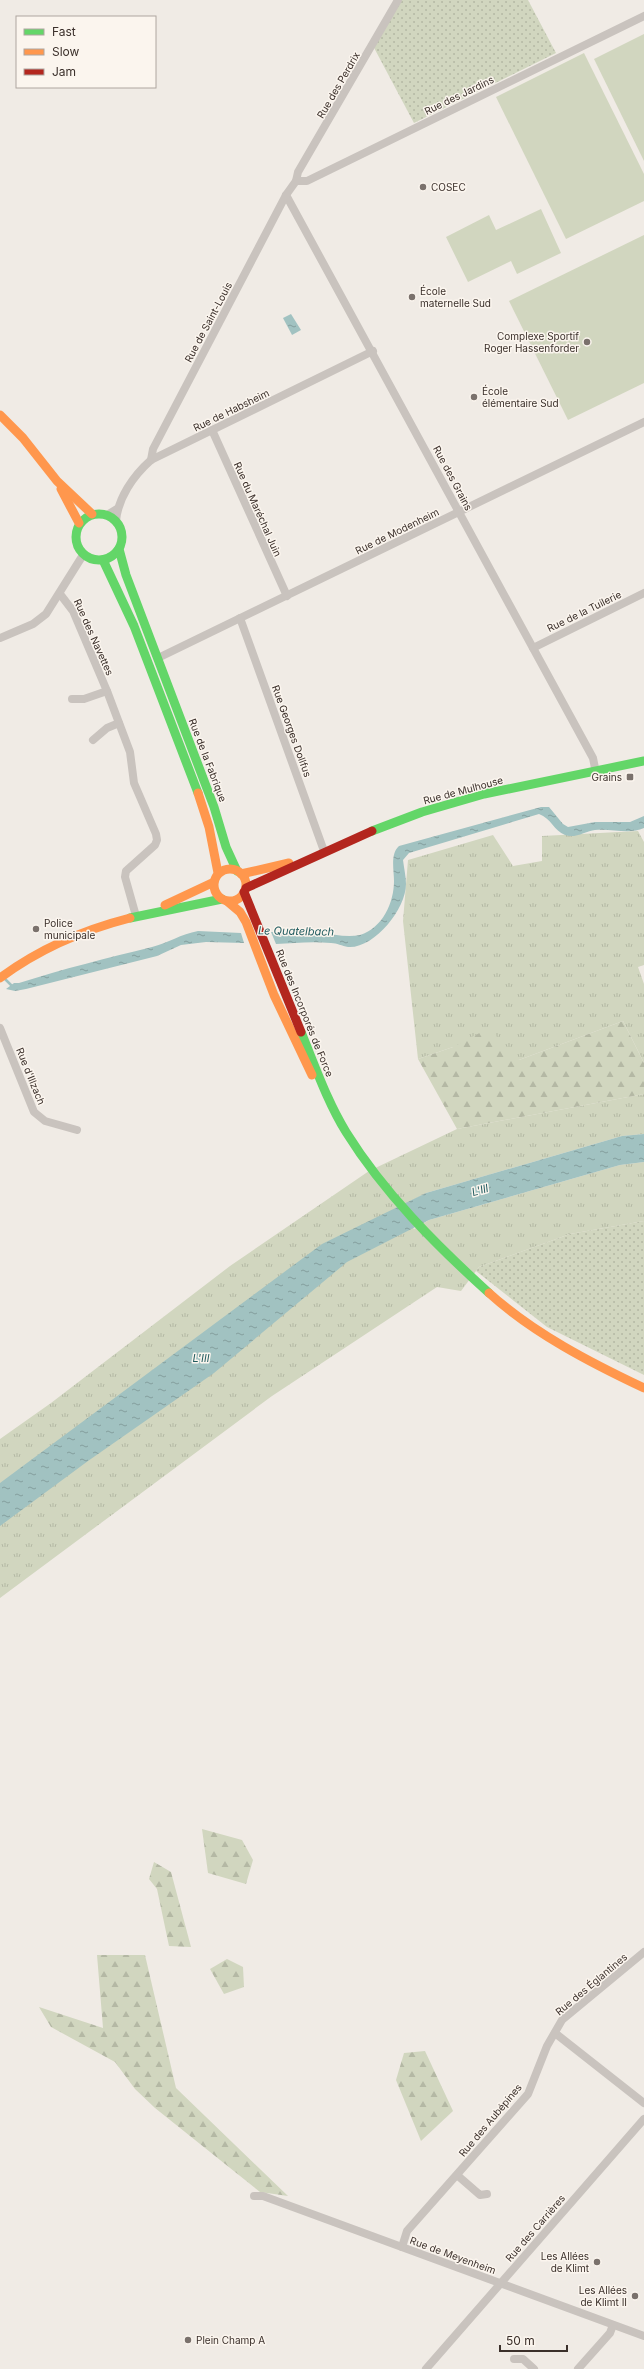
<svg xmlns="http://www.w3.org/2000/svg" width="644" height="2369" font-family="Inter,sans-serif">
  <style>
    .grass { fill: url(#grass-tufts) }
    .forest { fill: url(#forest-firs) }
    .park { fill: #d1d6bf }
    .garden { fill: url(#garden-dots) }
    .water { fill: url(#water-ripples) }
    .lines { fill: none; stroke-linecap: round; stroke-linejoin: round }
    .stream { stroke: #a1c2c1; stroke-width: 2.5 }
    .street { stroke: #c9c3be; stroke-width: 8 }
    .fast { stroke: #63d668; stroke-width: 9 }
    .slow { stroke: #ff974d; stroke-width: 9 }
    .jam { stroke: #b3261e; stroke-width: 9 }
    .poi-dot { fill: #7a716c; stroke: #fbf5ee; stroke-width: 1.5 }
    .labels { text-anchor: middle; stroke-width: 3; stroke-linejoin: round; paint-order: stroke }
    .street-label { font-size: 10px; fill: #3b302b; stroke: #fbf5ee }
    .poi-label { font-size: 10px; fill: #3b302b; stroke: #fbf5ee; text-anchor: start }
    .water-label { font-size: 11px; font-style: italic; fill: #1f5a5e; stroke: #fbf5ee }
  </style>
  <defs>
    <pattern id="grass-tufts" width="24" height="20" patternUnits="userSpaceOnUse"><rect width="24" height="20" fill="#d1d6bf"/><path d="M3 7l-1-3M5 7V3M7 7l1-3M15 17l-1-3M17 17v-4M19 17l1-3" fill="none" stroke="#b4b8a4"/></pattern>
    <pattern id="forest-firs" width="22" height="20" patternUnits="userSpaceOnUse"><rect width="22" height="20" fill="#d1d6bf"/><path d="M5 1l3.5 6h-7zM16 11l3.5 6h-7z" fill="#b4b8a4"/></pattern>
    <pattern id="garden-dots" width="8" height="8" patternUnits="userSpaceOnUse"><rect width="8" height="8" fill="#d1d6bf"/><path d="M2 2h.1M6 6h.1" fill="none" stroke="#b4b8a4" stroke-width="1.8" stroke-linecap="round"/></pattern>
    <pattern id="water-ripples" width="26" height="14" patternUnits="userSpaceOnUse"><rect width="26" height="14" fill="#a1c2c1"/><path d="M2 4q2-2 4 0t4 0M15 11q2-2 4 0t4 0" fill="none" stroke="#849e9d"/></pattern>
  </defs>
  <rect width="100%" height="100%" fill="#f0ebe5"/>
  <g class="grass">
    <polygon points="638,831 644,842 644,965 638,967 644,984 644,1063 623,1021 519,1060 453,1047 418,1059 403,921 408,860 493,835 513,866 542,861 542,836"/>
    <polygon points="644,1094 644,1134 622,1136 426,1193 398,1208 414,1229 429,1220 620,1165 644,1162 644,1221 570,1234 479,1267 461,1291 437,1287 272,1396 0,1598 0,1439 51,1403 230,1266 369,1171 457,1129"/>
  </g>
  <g class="forest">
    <polygon points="623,1021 644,1063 644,1094 457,1129 418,1059 453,1047 489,1028 519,1060"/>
    <polygon points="202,1829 242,1840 253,1860 246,1884 208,1873"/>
    <polygon points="154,1862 171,1872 191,1947 169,1946 157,1889 149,1879"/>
    <polygon points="97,1955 145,1955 176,2088 288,2196 260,2192 155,2108 135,2089 115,2062 51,2027 39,2007 103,2028"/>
    <polygon points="227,1959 243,1967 244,1987 224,1994 210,1969"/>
    <polygon points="425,2051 453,2111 421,2141 396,2080 404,2053"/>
  </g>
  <g class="park">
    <polygon points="644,34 644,161 594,59"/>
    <polygon points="584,53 644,174 644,201 566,239 496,97"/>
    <polygon points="541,209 561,253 517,274 511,261 468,282 446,237 489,215 496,230"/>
    <polygon points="644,235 644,383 568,420 509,301"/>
  </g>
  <g class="garden">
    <polygon points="398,0 528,0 556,53 414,123 372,44"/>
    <polygon points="644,1221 644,1375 547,1327 476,1271 479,1267 570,1234"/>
  </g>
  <g class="water">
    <polygon points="291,314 301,330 292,335 283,318"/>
    <path d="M 541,807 L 549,807 L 563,824 L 568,827 L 595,822 L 630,822 L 644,816 L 644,828 C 629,835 611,828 595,830 C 586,831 575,839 565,835 C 554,831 551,818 539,814 L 409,853 L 403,860 C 404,868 406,877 406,884 C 406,909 374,949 348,947 C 342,946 337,943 331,943 C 312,941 294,943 276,944 L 271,932 C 288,932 304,932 320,933 C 333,934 347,938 360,935 C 383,928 394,902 394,881 C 394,870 390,854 399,846 Z"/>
    <path d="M 198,931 L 241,933 L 244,943 L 206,942 L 181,945 L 157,956 L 26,989 L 15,991 L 6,989 L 14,983 L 19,983 C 63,969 107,958 152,947 C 168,943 181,934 198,931 Z"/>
    <polygon points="644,1134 644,1162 620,1165 429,1220 347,1262 214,1373 88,1461 0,1526 0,1483 322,1244 426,1193 622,1136"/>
  </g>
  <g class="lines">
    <polyline class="stream" points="4,978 13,987"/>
    <g class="street">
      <polyline points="296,181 298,172 398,0"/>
      <polyline points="286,195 593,758 596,773"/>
      <polyline points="212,430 287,596"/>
      <polyline points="151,460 153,449 286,195 296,181 307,181 644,16"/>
      <polyline points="107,515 117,509"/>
      <path d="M 116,521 C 118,498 133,476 151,460 L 373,351"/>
      <polyline points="60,594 73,611 107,691 130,752 134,783 156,834 157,840 155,845 126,871 125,877 136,916"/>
      <polyline points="240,618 324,851"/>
      <polyline points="0,638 33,624 46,614 83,555"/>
      <polyline points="533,648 644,593"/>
      <polyline points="158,658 644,422"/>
      <polyline points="72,699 84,699 107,691"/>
      <polyline points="93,740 107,728 119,723"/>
      <polyline points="0,1028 34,1112 45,1121 77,1130"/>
      <polyline points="555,2033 644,2103"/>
      <polyline points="457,2175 480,2195 487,2194"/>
      <polyline points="254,2196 263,2196 644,2336"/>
      <polyline points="402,2247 407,2231 528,2094 547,2046 562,2020 644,1952"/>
      <polyline points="514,2359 523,2359 534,2369"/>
      <polyline points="426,2369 644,2119"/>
      <polyline points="578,2369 610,2333 613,2325"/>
    </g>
    <g class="fast">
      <circle cx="99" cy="537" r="23"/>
      <polyline points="119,549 126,575 214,807 226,847 237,871"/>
      <polyline points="103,560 134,626 198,793"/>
      <polyline points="372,831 422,812 484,794 644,761"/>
      <polyline points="130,918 222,899"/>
      <path d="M 301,1032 C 315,1066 327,1101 346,1132 C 384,1193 436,1245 489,1293"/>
    </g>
    <g class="slow">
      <polyline points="0,415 23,438 57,481 92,514"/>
      <polyline points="61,489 79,523"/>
      <polyline points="198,793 209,827 218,873"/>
      <circle cx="230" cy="885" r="16"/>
      <polyline points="241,874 289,863"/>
      <polyline points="227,901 240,912 246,922 274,995 312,1075"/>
      <polyline points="165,905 214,882"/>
      <path d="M 0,978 C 39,949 83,930 130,918"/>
      <path d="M 489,1293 C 533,1333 591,1363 644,1388"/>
    </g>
    <g class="jam">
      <polyline points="246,888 372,831"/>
      <polyline points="244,892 301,1032"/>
    </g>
  </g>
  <g class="poi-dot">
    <circle cx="423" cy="187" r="4"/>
    <circle cx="412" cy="297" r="4"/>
    <circle cx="587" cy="342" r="4"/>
    <circle cx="474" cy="397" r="4"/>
    <rect x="626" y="773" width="8" height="8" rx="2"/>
    <circle cx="36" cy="929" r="4"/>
    <circle cx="597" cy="2262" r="4"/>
    <circle cx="635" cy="2296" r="4"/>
    <circle cx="188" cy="2340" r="4"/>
  </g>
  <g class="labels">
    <g class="street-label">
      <text transform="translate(338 85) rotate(-60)" y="4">Rue des Perdrix</text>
      <text transform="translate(459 95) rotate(-26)" y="4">Rue des Jardins</text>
      <text transform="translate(208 322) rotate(-62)" y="4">Rue de Saint-Louis</text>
      <text transform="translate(231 410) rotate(-26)" y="4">Rue de Habsheim</text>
      <text transform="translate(453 478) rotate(62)" y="4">Rue des Grains</text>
      <text transform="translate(258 509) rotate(66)" y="4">Rue du Maréchal Juin</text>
      <text transform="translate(397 531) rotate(-26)" y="4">Rue de Modenheim</text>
      <text transform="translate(584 611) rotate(-26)" y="4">Rue de la Tuilerie</text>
      <text transform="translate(94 637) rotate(66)" y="4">Rue des Navettes</text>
      <text transform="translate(292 731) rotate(70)" y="4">Rue Georges Dollfus</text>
      <text transform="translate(208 760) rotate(69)" y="4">Rue de la Fabrique</text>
      <text transform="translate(463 790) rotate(-15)" y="4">Rue de Mulhouse</text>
      <text transform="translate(305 1013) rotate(68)" y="4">Rue des Incorporés de Force</text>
      <text transform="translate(31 1076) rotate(68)" y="4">Rue d'Illzach</text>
      <text transform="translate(591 1984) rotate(-40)" y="4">Rue des Églantines</text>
      <text transform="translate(490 2120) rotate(-50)" y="4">Rue des Aubépines</text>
      <text transform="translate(535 2228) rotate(-49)" y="4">Rue des Carrières</text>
      <text transform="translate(453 2255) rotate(20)" y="4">Rue de Meyenheim</text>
    </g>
    <g class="poi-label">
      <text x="431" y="191">COSEC</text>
      <text x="420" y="295">École<tspan x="420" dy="12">maternelle Sud</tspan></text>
      <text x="579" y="340" text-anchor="end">Complexe Sportif<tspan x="579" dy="12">Roger Hassenforder</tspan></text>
      <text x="482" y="395">École<tspan x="482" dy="12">élémentaire Sud</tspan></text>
      <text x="622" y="781" text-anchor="end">Grains</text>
      <text x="44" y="927">Police<tspan x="44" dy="12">municipale</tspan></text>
      <text x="589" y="2260" text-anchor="end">Les Allées<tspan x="589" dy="12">de Klimt</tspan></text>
      <text x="627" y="2294" text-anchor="end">Les Allées<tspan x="627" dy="12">de Klimt II</tspan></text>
      <text x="196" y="2344">Plein Champ A</text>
    </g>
    <g class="water-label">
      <text transform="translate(296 931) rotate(1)" y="4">Le Quatelbach</text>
      <text transform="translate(480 1190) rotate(-16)" y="4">L'Ill</text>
      <text x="201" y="1362">L'Ill</text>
    </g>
  </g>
  <rect x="16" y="16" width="140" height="72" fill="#fbf5ee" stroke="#aea6a0"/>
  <rect x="24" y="29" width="20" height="6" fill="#63d668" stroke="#aea6a0"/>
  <text x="52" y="36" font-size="12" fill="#3b302b">Fast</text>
  <rect x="24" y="49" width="20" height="6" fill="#ff974d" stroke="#aea6a0"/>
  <text x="52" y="56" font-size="12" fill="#3b302b">Slow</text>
  <rect x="24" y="69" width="20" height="6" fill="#b3261e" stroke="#aea6a0"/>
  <text x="52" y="76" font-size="12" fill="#3b302b">Jam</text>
  <path d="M500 2345v6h67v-6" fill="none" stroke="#3b302b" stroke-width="2"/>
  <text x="506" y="2345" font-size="12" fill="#3b302b" stroke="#fbf5ee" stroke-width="3" paint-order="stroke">50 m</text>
</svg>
